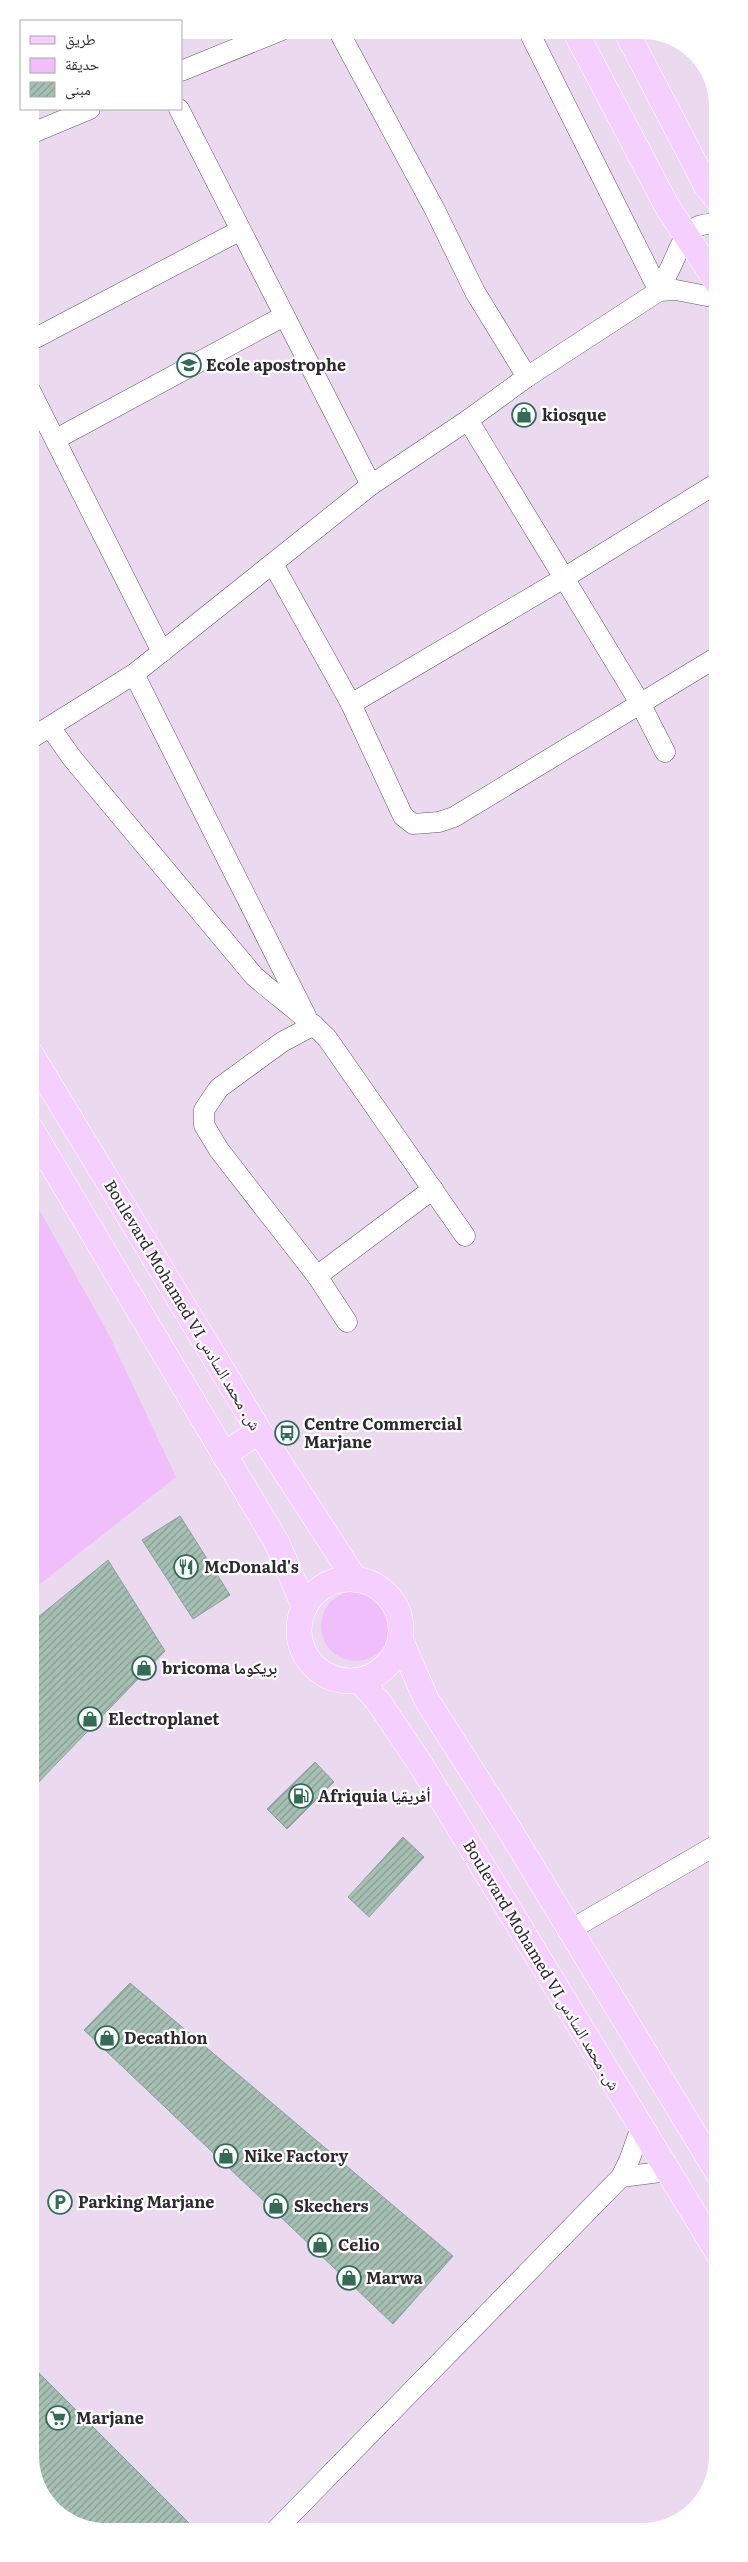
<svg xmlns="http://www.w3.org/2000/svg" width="748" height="2562" font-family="Literata,'Noto Naskh Arabic',serif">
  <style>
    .green { fill: #f0befa }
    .building { fill: url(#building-hatch); stroke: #8aa498 }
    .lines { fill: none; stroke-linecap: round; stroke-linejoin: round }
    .minor-casing { stroke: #645667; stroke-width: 21 }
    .major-casing { stroke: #fff; stroke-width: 26 }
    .minor { stroke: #fff; stroke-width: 20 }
    .major { stroke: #f5cffd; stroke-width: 25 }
    .labels { text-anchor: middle; stroke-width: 4.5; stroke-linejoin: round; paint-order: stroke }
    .poi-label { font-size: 16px; font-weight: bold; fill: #2e2830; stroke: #fff; text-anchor: start }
    .street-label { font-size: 16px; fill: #2e2830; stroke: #fff }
  </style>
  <defs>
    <pattern id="building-hatch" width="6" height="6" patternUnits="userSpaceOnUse" patternTransform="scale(1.25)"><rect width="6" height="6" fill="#a6c0b4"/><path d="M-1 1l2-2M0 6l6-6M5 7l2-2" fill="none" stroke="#889c93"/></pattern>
  </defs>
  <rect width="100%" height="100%" fill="#ebdaef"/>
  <g class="green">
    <polygon points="31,1195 109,1335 176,1477 31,1591"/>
    <circle cx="356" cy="1626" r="35"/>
  </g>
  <g class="building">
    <polygon points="180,1516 230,1595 193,1619 142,1540"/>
    <polygon points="108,1560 165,1651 31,1790 31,1623"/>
    <polygon points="315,1762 334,1782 287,1829 267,1809"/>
    <polygon points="403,1837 424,1857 369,1917 348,1897"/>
    <polygon points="130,1983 453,2256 393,2324 84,2030"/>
    <polygon points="31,2365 198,2532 101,2532 56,2513 32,2471"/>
  </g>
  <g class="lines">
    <g class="minor-casing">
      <g id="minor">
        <polyline points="338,30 435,210 475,292 527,377"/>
        <polyline points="528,30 659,291"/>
        <polyline points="181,71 282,30"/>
        <polyline points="179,109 371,485"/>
        <polyline points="30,134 90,109"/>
        <path d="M 659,291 C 663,281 669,272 673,262 C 684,239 687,222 717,224"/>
        <polyline points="30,341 239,231"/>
        <polyline points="30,390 162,652"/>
        <polyline points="468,420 640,703 665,752"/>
        <polyline points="56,439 284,316"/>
        <polyline points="273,564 351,704 403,816 413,824 439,822 454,817 717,657"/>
        <polyline points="134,674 306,1016"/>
        <polyline points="351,704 564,578 717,483"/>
        <path d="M 50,727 L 72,758 L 254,976 C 278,997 304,1015 327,1038 L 465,1236"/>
        <polyline points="30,739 134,674 371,485 468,420 527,377 659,291 676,290 717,298"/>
        <polyline points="314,1025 282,1042 219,1088 204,1110 204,1125 219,1150 317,1276 347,1322"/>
        <polyline points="317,1276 433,1189"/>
        <polyline points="570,1930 718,1844"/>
        <polyline points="621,2177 668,2171"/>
        <polyline points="275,2531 621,2177 629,2161 641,2127"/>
      </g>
    </g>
    <g class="major-casing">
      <g id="major">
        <polyline points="575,31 668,208 717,282"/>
        <polyline points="626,31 706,185 717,199"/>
        <polyline points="31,1054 259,1431 355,1579"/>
        <polyline points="31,1129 277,1543 304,1606"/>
        <polyline points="224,1455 259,1431"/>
        <circle cx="350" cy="1630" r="51"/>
        <polyline points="401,1641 426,1699 509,1829 718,2173"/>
        <polyline points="360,1681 378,1701 421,1765 718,2253"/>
      </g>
    </g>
    <use href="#minor" class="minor"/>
    <use href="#major" class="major"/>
  </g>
  <defs>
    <g id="school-ring" transform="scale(1.25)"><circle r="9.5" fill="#fff" stroke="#326c56" stroke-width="1.5"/><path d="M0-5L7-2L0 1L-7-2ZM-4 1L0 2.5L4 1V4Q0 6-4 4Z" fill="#326c56"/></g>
    <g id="shop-ring" transform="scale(1.25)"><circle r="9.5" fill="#fff" stroke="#326c56" stroke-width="1.5"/><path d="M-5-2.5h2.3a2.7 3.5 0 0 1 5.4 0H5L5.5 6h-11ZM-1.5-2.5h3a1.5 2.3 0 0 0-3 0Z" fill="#326c56"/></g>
    <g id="bus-ring" transform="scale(1.25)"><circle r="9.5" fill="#fff" stroke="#326c56" stroke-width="1.5"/><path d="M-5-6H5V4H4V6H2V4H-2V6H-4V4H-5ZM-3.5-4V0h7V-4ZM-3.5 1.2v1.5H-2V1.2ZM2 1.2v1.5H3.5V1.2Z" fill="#326c56"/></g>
    <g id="restaurant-ring" transform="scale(1.25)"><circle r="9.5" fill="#fff" stroke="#326c56" stroke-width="1.5"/><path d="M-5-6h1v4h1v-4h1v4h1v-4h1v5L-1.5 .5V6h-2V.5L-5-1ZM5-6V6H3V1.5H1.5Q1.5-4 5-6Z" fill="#326c56"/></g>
    <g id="fuel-ring" transform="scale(1.25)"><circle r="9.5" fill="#fff" stroke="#326c56" stroke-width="1.5"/><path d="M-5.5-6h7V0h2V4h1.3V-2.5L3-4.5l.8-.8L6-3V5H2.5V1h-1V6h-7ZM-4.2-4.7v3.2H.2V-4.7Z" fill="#326c56"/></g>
    <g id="parking-ring" transform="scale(1.25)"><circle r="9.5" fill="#fff" stroke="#326c56" stroke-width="1.5"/><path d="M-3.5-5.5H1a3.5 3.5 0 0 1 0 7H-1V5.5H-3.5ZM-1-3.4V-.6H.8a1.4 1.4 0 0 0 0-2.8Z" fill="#326c56"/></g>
    <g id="supermarket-ring" transform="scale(1.25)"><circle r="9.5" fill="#fff" stroke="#326c56" stroke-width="1.5"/><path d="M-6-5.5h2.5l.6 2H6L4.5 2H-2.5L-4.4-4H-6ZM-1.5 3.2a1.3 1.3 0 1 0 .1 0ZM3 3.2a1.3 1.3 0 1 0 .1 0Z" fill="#326c56"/></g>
  </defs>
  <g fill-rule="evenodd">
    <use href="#school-ring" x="189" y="365"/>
    <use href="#shop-ring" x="524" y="415"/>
    <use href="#bus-ring" x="287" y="1433"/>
    <use href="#restaurant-ring" x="186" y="1567"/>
    <use href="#shop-ring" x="144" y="1668"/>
    <use href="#shop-ring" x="90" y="1719"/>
    <use href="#fuel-ring" x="301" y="1796"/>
    <use href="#shop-ring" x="107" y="2038"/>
    <use href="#shop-ring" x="226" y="2156"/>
    <use href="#parking-ring" x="60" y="2202"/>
    <use href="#shop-ring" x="276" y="2206"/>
    <use href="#shop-ring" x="320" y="2245"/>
    <use href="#shop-ring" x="349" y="2278"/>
    <use href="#supermarket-ring" x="58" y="2418"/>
  </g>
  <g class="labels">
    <g class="poi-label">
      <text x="206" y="371">Ecole apostrophe</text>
      <text x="542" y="421">kiosque</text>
      <text x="304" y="1430">Centre Commercial<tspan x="304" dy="18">Marjane</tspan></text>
      <text x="204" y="1573">McDonald's</text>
      <text x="162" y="1674">bricoma بريكوما</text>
      <text x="108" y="1725">Electroplanet</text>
      <text x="318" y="1802">Afriquia أفريقيا</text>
      <text x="124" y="2044">Decathlon</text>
      <text x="244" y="2162">Nike Factory</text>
      <text x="78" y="2208">Parking Marjane</text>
      <text x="294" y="2212">Skechers</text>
      <text x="338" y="2251">Celio</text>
      <text x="366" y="2284">Marwa</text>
      <text x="76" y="2424">Marjane</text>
    </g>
    <g class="street-label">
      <text transform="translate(183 1305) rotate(59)" y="6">Boulevard Mohamed VI ش. محمد السادس</text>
      <text transform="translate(542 1965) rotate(59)" y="6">Boulevard Mohamed VI ش. محمد السادس</text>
    </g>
  </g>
  <path d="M0 0H748V2562H0ZM106 39H642A67 67 0 0 1 709 106V2456A67 67 0 0 1 642 2523H106A67 67 0 0 1 39 2456V106A67 67 0 0 1 106 39Z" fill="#fff" fill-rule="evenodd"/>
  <rect x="20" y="20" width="162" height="90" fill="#ffffff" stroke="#aba9ac"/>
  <rect x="30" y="36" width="25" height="8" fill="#f5cffd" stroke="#aba9ac"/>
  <text x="65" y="45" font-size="15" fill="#2e2830">طريق</text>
  <rect x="30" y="58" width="25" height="15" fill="#f0befa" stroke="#aba9ac"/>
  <text x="65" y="70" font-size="15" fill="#2e2830">حديقة</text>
  <rect x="30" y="82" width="25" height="15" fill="url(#building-hatch)" stroke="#aba9ac"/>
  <text x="65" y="95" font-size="15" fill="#2e2830">مبنى</text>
</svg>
